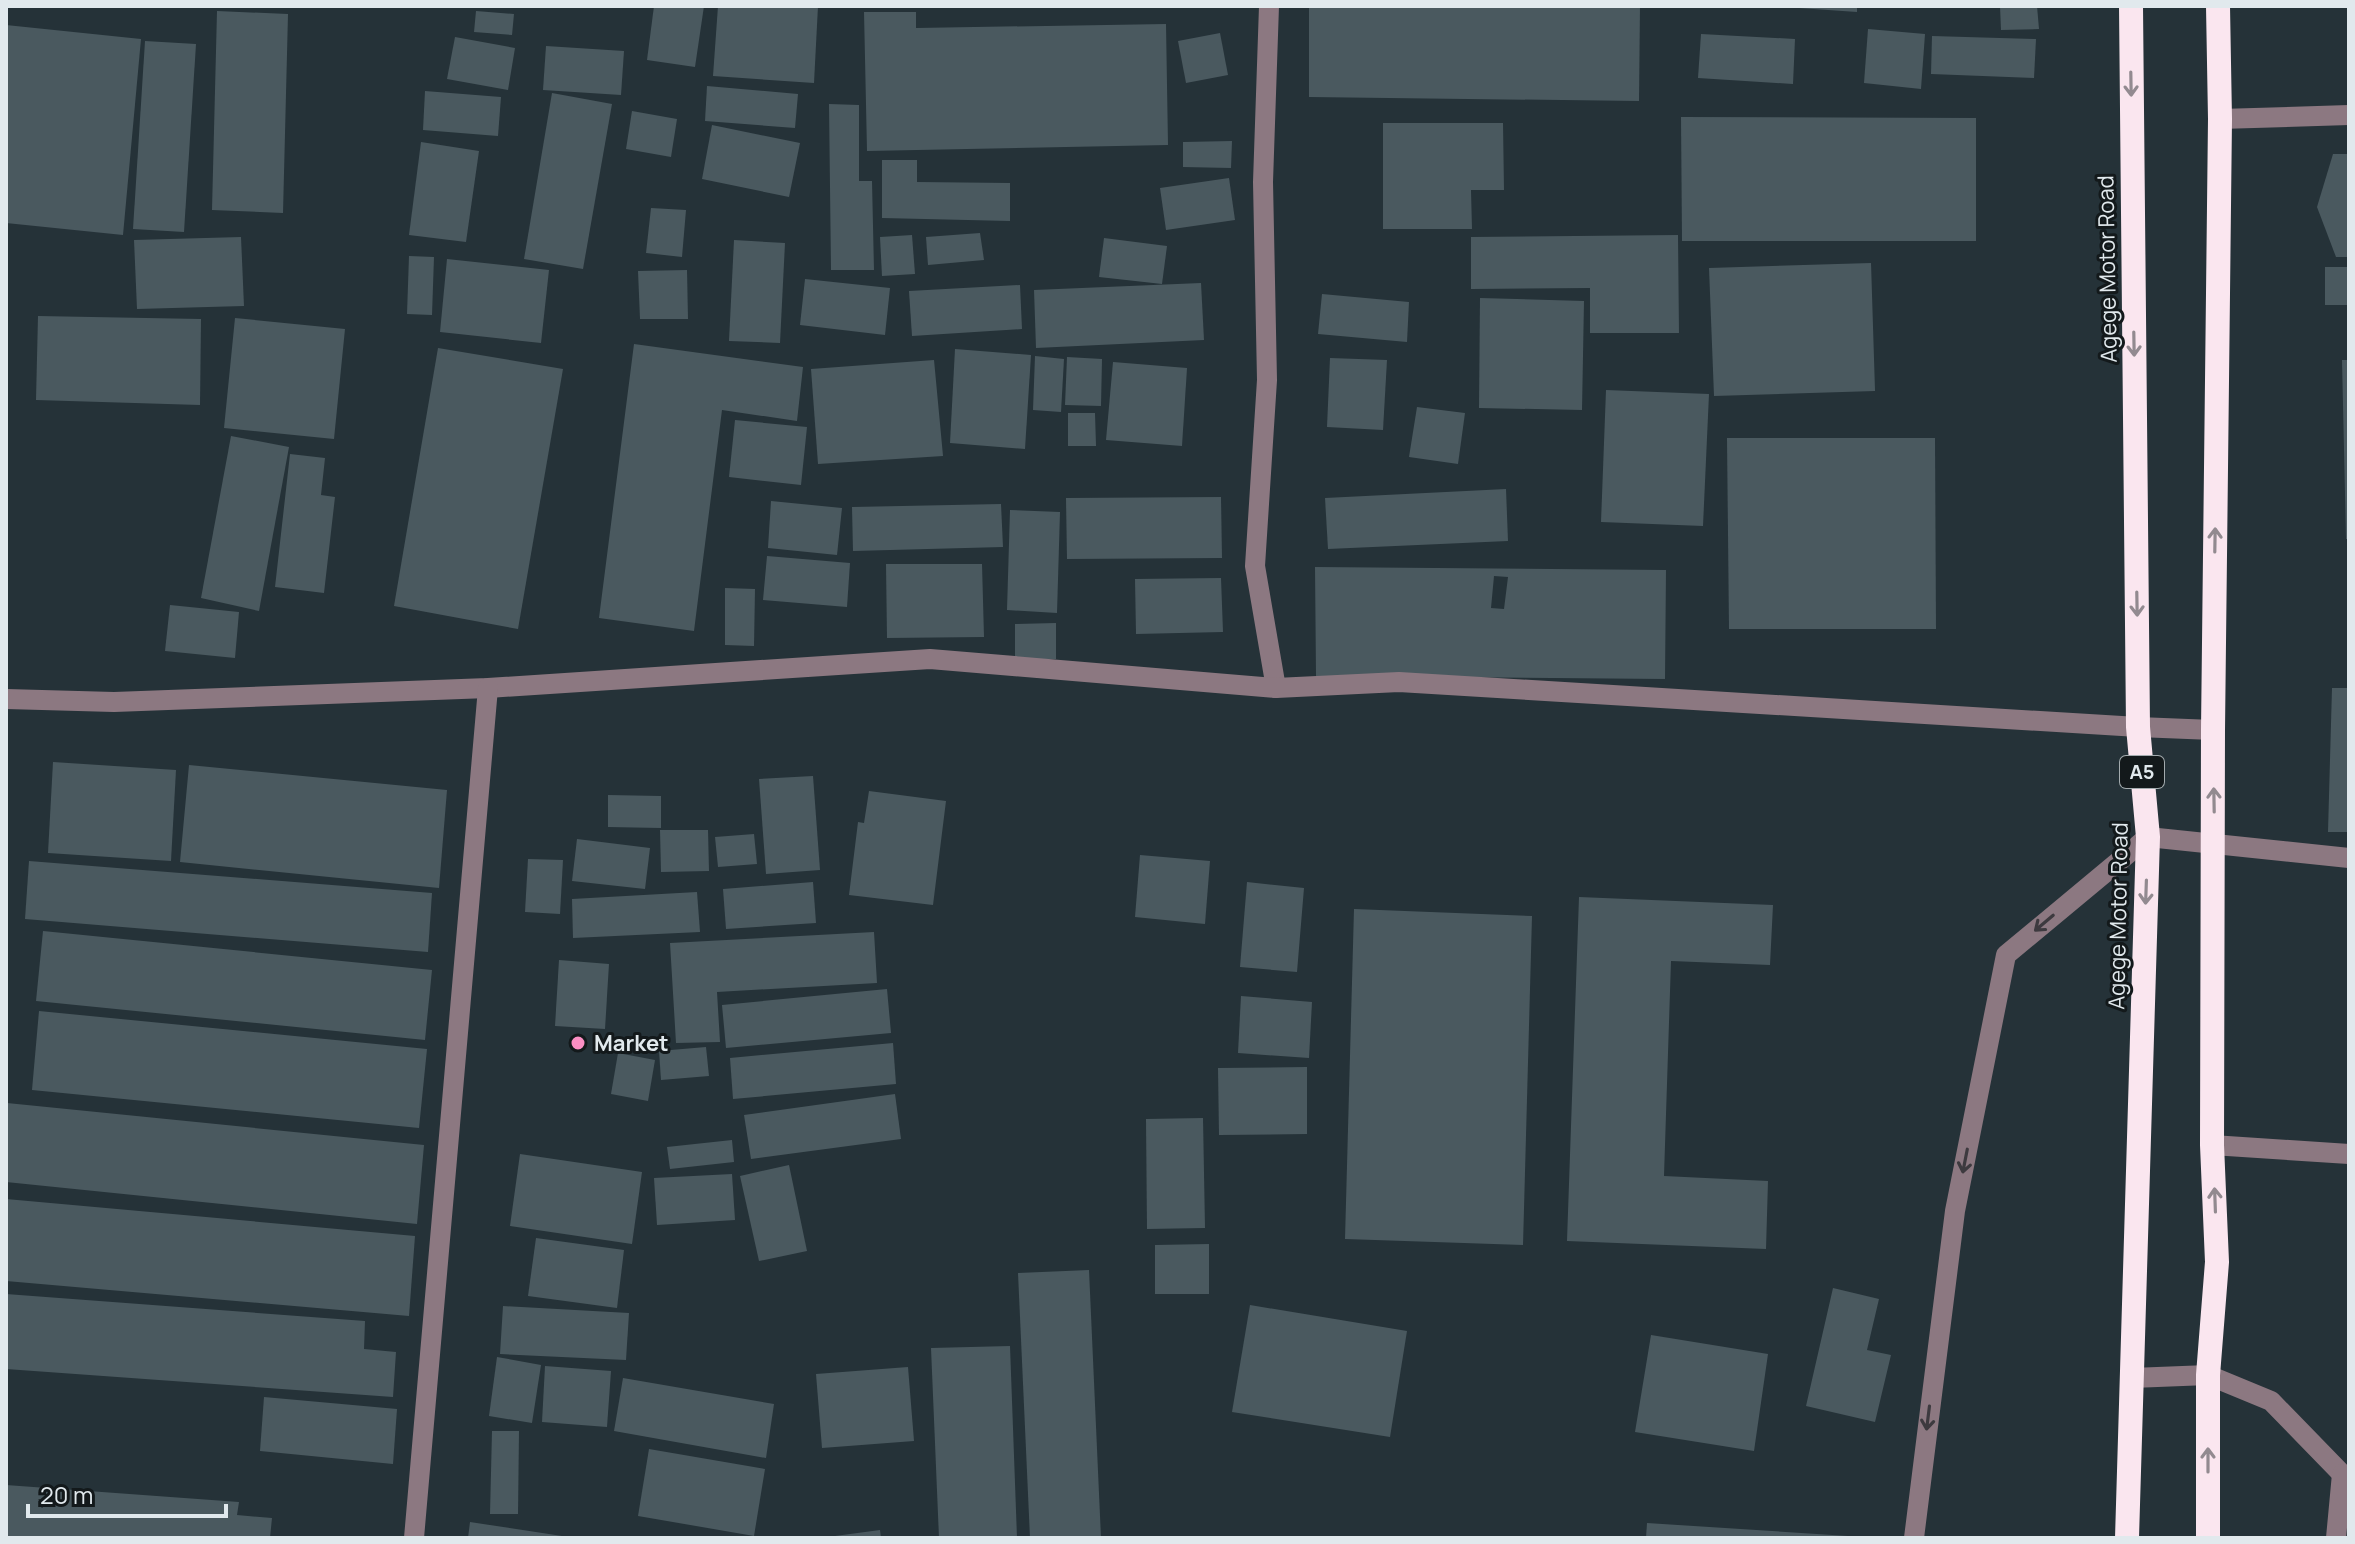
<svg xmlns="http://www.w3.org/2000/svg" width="2355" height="1544" font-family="Manrope,sans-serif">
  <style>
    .building { fill: #4a595f; fill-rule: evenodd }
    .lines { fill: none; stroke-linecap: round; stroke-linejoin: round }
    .minor { stroke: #8c7881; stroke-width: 20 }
    .highway { stroke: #fae6ef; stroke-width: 24 }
    .oneway { stroke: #928a90 }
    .oneway2 { stroke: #3d3a3f }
    .poi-dot { fill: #fb8fc4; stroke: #13191b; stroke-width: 3 }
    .labels { text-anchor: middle; stroke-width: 6; stroke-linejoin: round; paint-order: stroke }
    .shield { fill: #13191b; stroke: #a3abae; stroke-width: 2 }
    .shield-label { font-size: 20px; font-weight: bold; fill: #e1e9ed }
    .street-label { font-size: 22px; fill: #e1e9ed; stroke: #13191b }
    .poi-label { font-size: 22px; font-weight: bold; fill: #e1e9ed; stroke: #13191b; text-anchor: start }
  </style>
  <rect width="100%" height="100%" fill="#253238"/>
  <g class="building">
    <polygon points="654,6 704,6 695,67 647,60"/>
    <polygon points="718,6 818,6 814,83 713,76"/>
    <polygon points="1309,6 1640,6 1639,101 1309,97"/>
    <polygon points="1800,6 1857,6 1857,12 1799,8"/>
    <polygon points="2000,6 2037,6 2039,29 2001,30"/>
    <polygon points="217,11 288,14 283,213 212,210"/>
    <polygon points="476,11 514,14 512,35 474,32"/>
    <polygon points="864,12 916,12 916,28 1166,24 1168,145 867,151"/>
    <polygon points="6,25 141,39 123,235 6,223"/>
    <polygon points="1868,29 1925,34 1921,89 1864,83"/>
    <polygon points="1220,33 1228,75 1186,83 1178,41"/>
    <polygon points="1701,34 1795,39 1793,84 1698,78"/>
    <polygon points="1932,36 2036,39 2034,78 1931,74"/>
    <polygon points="455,37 515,48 508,90 447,79"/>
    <polygon points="145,41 196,44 184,232 133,229"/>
    <polygon points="546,46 624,51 621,95 543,90"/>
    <polygon points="707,86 798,94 795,128 705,121"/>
    <polygon points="425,91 501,97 498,136 423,130"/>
    <polygon points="552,93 612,104 583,269 524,259"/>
    <polygon points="829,104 859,105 859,181 872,181 874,270 831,270"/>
    <polygon points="632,111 677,119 671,157 626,149"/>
    <polygon points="1681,117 1976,118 1976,241 1682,241"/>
    <polygon points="1383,123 1503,123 1504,190 1471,190 1472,229 1383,229"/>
    <polygon points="712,125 800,143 789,197 702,179"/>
    <polygon points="1232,141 1231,168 1183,167 1183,142"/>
    <polygon points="421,142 479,151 466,242 409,235"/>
    <polygon points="2333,154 2349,154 2349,257 2336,257 2317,207"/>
    <polygon points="882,160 917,160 917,182 1010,183 1010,221 882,218"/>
    <polygon points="1229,178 1235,220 1166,230 1160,188"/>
    <polygon points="651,208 686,210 682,257 646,253"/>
    <polygon points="980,233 984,260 928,265 926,237"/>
    <polygon points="912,235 915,274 882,276 880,237"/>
    <polygon points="1678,235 1679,333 1590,333 1590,288 1471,289 1471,237"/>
    <polygon points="241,237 244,306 137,309 134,240"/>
    <polygon points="1104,238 1167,246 1162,284 1099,277"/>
    <polygon points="734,240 785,243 780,343 729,341"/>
    <polygon points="409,256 434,257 432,315 407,314"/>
    <polygon points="447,259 549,270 541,343 440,332"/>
    <polygon points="1871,263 1875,391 1714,396 1709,268"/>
    <rect x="2325" y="267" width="24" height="38"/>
    <polygon points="687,270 688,319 640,319 638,271"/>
    <polygon points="805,279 890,288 885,335 800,325"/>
    <polygon points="1201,283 1204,340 1036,348 1034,290"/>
    <polygon points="1020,285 1022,329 912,336 909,291"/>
    <polygon points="1322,294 1409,302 1407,342 1318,334"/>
    <polygon points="1480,298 1584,301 1582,410 1479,408"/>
    <polygon points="38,316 201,319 200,405 36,400"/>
    <polygon points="235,318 345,329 334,439 224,428"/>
    <polygon points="634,344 803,367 797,421 722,410 694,631 599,618"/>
    <polygon points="438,348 563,369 518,629 394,606"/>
    <polygon points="955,349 1031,355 1025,449 950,443"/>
    <polygon points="1035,356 1064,359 1061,412 1033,410"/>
    <polygon points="1067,357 1102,359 1101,406 1065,405"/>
    <polygon points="1330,358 1387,360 1383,430 1327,427"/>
    <polygon points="934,360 943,456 818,464 811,369"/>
    <polygon points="2342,360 2349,360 2349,539 2346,539"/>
    <polygon points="1113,362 1187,368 1182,446 1106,440"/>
    <polygon points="1606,390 1709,394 1703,526 1601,522"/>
    <polygon points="1417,407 1465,413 1458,464 1409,457"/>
    <polygon points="1068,413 1095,413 1096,446 1068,446"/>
    <polygon points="735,420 807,427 801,485 729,477"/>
    <polygon points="231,436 289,447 259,611 201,598"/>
    <polygon points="1727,438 1935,438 1936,629 1729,629"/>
    <polygon points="290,454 325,458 321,495 335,497 324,593 275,587"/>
    <polygon points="1506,489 1508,541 1328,549 1325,498"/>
    <polygon points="1221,497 1222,558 1067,559 1066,498"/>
    <polygon points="771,501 842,508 837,555 768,548"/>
    <polygon points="1001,504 1003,547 853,551 852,507"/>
    <polygon points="1010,510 1060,512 1057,613 1007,610"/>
    <polygon points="767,556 850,563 847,607 763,600"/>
    <polygon points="886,564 982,564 984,637 887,638"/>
    <path d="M 1315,567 L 1666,570 L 1665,679 L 1316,676 ZM 1494,576 L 1508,577 L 1504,609 L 1491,608 Z"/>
    <polygon points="1221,578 1223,632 1136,634 1135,579"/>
    <polygon points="725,588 755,589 754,646 725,645"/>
    <polygon points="170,605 239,612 235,658 165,651"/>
    <polygon points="1056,623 1056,659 1015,659 1015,624"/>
    <polygon points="2332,688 2349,688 2349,832 2328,832"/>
    <polygon points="53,762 176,770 171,861 48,853"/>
    <polygon points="189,765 447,790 439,888 180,862"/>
    <polygon points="813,776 820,870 766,874 759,779"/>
    <polygon points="869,791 946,801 933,905 849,895 858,822 864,823"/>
    <polygon points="608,795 661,796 661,828 608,827"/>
    <polygon points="660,830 708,830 709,871 661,872"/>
    <polygon points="754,834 757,864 718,867 715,837"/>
    <polygon points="577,839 650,848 645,889 572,881"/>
    <polygon points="1140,855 1210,861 1205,924 1135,917"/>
    <polygon points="528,859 563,860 560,914 525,912"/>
    <polygon points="29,861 432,893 428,952 25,919"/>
    <polygon points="813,882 816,923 726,929 723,889"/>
    <polygon points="1247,882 1304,888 1297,972 1240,967"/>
    <polygon points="697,892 700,932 573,938 572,899"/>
    <polygon points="1579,897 1773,905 1770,965 1671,961 1664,1176 1768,1181 1766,1249 1567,1241"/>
    <polygon points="1354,909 1532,916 1523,1245 1345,1239"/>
    <polygon points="43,931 432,970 425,1040 36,1001"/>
    <polygon points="874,932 877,983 717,992 720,1042 676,1043 670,943"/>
    <polygon points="559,960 609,964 605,1029 555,1026"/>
    <polygon points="887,989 891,1033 726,1048 722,1005"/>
    <polygon points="1241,996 1312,1002 1309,1058 1238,1053"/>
    <polygon points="39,1011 427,1049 419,1128 32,1090"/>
    <polygon points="893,1043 896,1084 733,1099 730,1058"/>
    <polygon points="706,1047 709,1076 661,1080 659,1051"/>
    <polygon points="618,1053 655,1060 648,1101 611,1094"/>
    <polygon points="1307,1067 1307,1134 1219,1135 1218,1068"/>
    <polygon points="895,1094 901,1139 751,1159 744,1115"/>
    <polygon points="7,1103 424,1145 417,1224 6,1182"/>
    <polygon points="1203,1118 1205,1228 1147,1229 1146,1119"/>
    <polygon points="732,1140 734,1162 670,1169 667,1147"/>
    <polygon points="520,1154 642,1172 632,1244 510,1226"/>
    <polygon points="789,1165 807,1251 759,1261 740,1176"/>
    <polygon points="732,1174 735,1220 657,1225 654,1178"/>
    <polygon points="6,1199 415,1236 409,1316 6,1281"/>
    <polygon points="536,1238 624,1250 617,1308 528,1296"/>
    <polygon points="1209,1244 1209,1294 1155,1294 1155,1245"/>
    <polygon points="1089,1270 1101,1538 1030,1538 1018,1273"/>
    <polygon points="1833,1288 1879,1299 1867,1350 1891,1355 1875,1422 1806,1406"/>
    <polygon points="6,1294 365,1321 364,1349 396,1352 393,1397 6,1369"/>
    <polygon points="1250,1305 1407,1331 1390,1437 1232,1412"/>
    <polygon points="503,1306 629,1313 626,1360 500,1354"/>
    <polygon points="1651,1335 1768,1354 1754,1451 1635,1432"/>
    <polygon points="1010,1346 1017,1538 939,1538 931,1348"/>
    <polygon points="497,1357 541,1365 532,1423 489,1416"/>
    <polygon points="545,1366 611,1371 607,1427 542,1422"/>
    <polygon points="908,1367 914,1441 822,1448 816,1374"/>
    <polygon points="623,1378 774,1404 766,1458 614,1431"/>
    <polygon points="264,1397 397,1409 393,1464 260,1451"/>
    <polygon points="492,1431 519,1431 518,1514 490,1514"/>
    <polygon points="649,1449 765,1469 754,1536 638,1516"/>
    <polygon points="6,1485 239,1502 237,1515 272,1518 270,1538 6,1538"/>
    <polygon points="470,1522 562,1536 562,1538 468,1538"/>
    <polygon points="1647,1523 1848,1536 1848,1538 1646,1538"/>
    <polygon points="880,1530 881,1538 835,1538 835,1536"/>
  </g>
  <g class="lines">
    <g class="minor">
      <polyline points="1269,6 1263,182 1267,380 1255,566 1276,688"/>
      <polyline points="2220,119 2349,115"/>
      <polyline points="6,699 114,702 488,688 930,659 1276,688 1399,682 2138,727 2213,730"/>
      <polyline points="2212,1145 2349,1154"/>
      <polyline points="2132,1378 2208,1375 2271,1401 2342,1474 2349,1486"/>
      <polyline points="414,1538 488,688"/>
      <polyline points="1914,1538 1955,1211 2006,955 2148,837 2349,858"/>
      <polyline points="2336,1538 2342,1474"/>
    </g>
    <g class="highway">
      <polyline points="2127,1538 2148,837 2138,727 2131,6"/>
      <polyline points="2208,1538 2208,1375 2217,1262 2212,1145 2213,730 2220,119 2218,6"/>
    </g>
  </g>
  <defs><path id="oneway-shaft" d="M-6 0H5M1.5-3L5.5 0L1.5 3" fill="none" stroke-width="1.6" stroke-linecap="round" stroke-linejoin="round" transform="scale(2)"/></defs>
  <g class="oneway">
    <use href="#oneway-shaft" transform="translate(2131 84) rotate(89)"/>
    <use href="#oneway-shaft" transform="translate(2134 344) rotate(89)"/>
    <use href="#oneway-shaft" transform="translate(2215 540) rotate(-89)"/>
    <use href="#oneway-shaft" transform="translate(2137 604) rotate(89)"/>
    <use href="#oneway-shaft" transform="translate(2214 800) rotate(-91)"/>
    <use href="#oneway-shaft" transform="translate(2146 892) rotate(92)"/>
    <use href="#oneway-shaft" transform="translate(2215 1200) rotate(-92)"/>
    <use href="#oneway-shaft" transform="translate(2208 1460) rotate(-90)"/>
  </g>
  <g class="oneway2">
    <use href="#oneway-shaft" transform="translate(2044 923) rotate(140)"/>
    <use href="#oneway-shaft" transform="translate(1965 1161) rotate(101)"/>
    <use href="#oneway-shaft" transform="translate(1928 1418) rotate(97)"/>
  </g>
  <circle class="poi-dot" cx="578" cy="1043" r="8"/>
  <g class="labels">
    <rect class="shield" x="2120" y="756" width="44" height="32" rx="6"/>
    <g class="shield-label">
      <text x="2142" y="779">A5</text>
    </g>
    <g class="street-label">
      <text transform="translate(2107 269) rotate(-91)" y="8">Agege Motor Road</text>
      <text transform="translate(2118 916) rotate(-89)" y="8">Agege Motor Road</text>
    </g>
    <g class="poi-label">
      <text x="594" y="1051">Market</text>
    </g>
  </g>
  <rect width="2355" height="1544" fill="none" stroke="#e1e9ed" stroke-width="16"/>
  <path d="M28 1504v12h198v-12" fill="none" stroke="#e1e9ed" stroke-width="4"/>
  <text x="40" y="1504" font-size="24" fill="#e1e9ed" stroke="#13191b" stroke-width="6" paint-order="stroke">20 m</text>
</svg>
